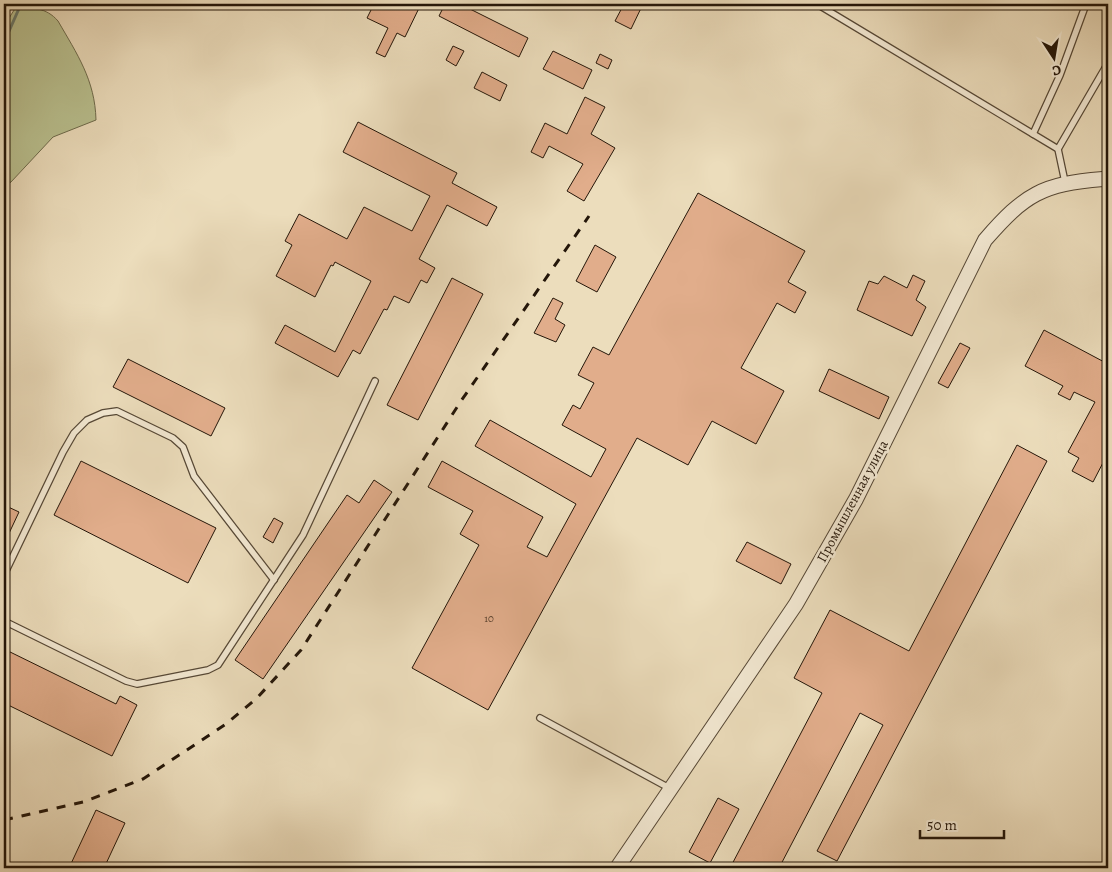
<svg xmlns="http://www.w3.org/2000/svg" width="1112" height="872" font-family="Alegreya,serif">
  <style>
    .green { fill: #b9c08f; stroke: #6e6b4c }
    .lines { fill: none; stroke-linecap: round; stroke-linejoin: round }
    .stream { stroke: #6a7a6c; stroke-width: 3 }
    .building { fill: #e1ad8b; stroke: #241609 }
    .service-casing { stroke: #564836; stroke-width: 8 }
    .tertiary-casing { stroke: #564836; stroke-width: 16 }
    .service { stroke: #f3e9d3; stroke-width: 5.5 }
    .tertiary { stroke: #f3e9d3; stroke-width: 14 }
    .rail { stroke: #241609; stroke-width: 3; stroke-dasharray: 9 9; stroke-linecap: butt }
    .labels { text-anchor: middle; stroke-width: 5; stroke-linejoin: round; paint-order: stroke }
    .number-label { font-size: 11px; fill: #533c2a }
    .street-label { font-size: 14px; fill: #241609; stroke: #f3e9d3 }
  </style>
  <rect width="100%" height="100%" fill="#ecddbc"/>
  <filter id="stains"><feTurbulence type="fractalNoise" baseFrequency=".004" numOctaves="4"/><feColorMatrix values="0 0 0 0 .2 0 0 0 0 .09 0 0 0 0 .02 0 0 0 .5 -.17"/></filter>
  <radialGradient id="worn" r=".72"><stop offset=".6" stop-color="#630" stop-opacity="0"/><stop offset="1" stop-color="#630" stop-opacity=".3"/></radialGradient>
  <path class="green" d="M 16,7 C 32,8 46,7 58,21 C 77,54 95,80 96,120 L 53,137 L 11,182 L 4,187 L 4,26 Z"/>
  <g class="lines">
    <polyline class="stream" points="6,38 21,4"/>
  </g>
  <g class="building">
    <polygon points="374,4 421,4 405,37 397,33 385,57 376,53 388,28 367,18"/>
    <polygon points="445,4 460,4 528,38 519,57 439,16"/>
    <polygon points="624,4 643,4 631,29 615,21"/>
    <polygon points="453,46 464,51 456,66 446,60"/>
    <polygon points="553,51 592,70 583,89 543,69"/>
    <polygon points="600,54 612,60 608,69 596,63"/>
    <polygon points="482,72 507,85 500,101 474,88"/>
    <polygon points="585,97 605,107 591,134 615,148 584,201 567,191 583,164 549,146 543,158 531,152 545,123 567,134"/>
    <polygon points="358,122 457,173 452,183 497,207 487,226 447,205 419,259 435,268 427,283 421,280 409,303 394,296 387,310 384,309 360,354 353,350 338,377 275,343 285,325 335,352 371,281 335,262 333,266 331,265 315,297 276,276 292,245 285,241 299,214 347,239 364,207 412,231 430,196 343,152"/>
    <polygon points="698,193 805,251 788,282 806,292 795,313 777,303 741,368 784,391 756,444 712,421 688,465 637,438 488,710 412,668 479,545 460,534 473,511 428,487 442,461 543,517 527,547 547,557 576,504 475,446 490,420 591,477 606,449 562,425 573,405 580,409 594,383 578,375 593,347 609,355"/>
    <polygon points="595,245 616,257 597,292 576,281"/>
    <polygon points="913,275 925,281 916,300 926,307 912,336 857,310 869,281 878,284 884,276 907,288"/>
    <polygon points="452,278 483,294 418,420 387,405"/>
    <polygon points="553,298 563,303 555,319 565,325 556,342 534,333"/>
    <polygon points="1044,330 1108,364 1108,453 1093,482 1072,471 1079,458 1068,452 1095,402 1074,392 1070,400 1058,394 1063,386 1025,366"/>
    <polygon points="960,343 970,348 948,388 938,383"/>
    <polygon points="128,359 225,408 211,436 113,387"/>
    <polygon points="829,369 889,397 879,419 819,391"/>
    <polygon points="1017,445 1047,461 837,861 817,851 883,725 860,713 779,868 730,868 822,693 794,678 830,610 909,651"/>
    <polygon points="81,461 216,528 188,583 54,515"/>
    <polygon points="374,480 392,492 263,679 235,660 347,495 359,503"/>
    <polygon points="4,505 19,512 4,544"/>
    <polygon points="274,518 283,523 273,543 263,537"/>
    <polygon points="747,542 791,564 781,584 736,561"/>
    <polygon points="4,649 116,704 120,696 137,705 112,756 4,703"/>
    <polygon points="718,798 739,809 710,863 689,852"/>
    <polygon points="96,810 125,823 104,868 69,868"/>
  </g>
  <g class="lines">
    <g class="service-casing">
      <g id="service">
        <polyline points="817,4 1058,149 1065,182"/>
        <polyline points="1033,134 1060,75 1086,4"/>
        <polyline points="1058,149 1108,63"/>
        <polyline points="4,575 63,452 74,433 87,420 103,413 117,411 173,438 183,447 194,476 274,580"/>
        <polyline points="4,621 126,681 137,684 208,670 218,665 303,535 375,381"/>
        <polyline points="540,718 671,789"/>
      </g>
    </g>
    <g class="tertiary-casing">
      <path id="tertiary" d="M 617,868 L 796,604 L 856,499 L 985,240 C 1025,194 1042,184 1103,179 L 1108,180"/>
    </g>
    <use href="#service" class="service"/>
    <use href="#tertiary" class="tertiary"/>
    <polyline class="rail" points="4,820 83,802 143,779 226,724 257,698 301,650 461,401 589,216"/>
  </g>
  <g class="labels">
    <g class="number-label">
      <text x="489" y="622">10</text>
    </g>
    <g class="street-label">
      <text transform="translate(852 501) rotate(-62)" y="5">Промышленная улица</text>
    </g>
  </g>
  <rect width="1112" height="872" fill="none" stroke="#ecddbc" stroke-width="20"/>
  <rect x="5" y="5" width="1102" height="862" fill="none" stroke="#241609" stroke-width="2.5"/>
  <rect x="10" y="10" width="1092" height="852" fill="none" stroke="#241609"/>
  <g transform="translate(1054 58) rotate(168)" stroke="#f3e9d3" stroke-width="4" paint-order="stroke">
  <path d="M0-4L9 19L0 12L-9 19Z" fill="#241609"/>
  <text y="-8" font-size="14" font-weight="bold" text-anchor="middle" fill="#241609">С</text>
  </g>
  <path d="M920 830v8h84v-8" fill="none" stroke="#241609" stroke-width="2.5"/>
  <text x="927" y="830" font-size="15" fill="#241609" stroke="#f3e9d3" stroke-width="4" paint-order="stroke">50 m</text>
  <rect width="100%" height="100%" filter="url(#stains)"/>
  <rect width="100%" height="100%" fill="url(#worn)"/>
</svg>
